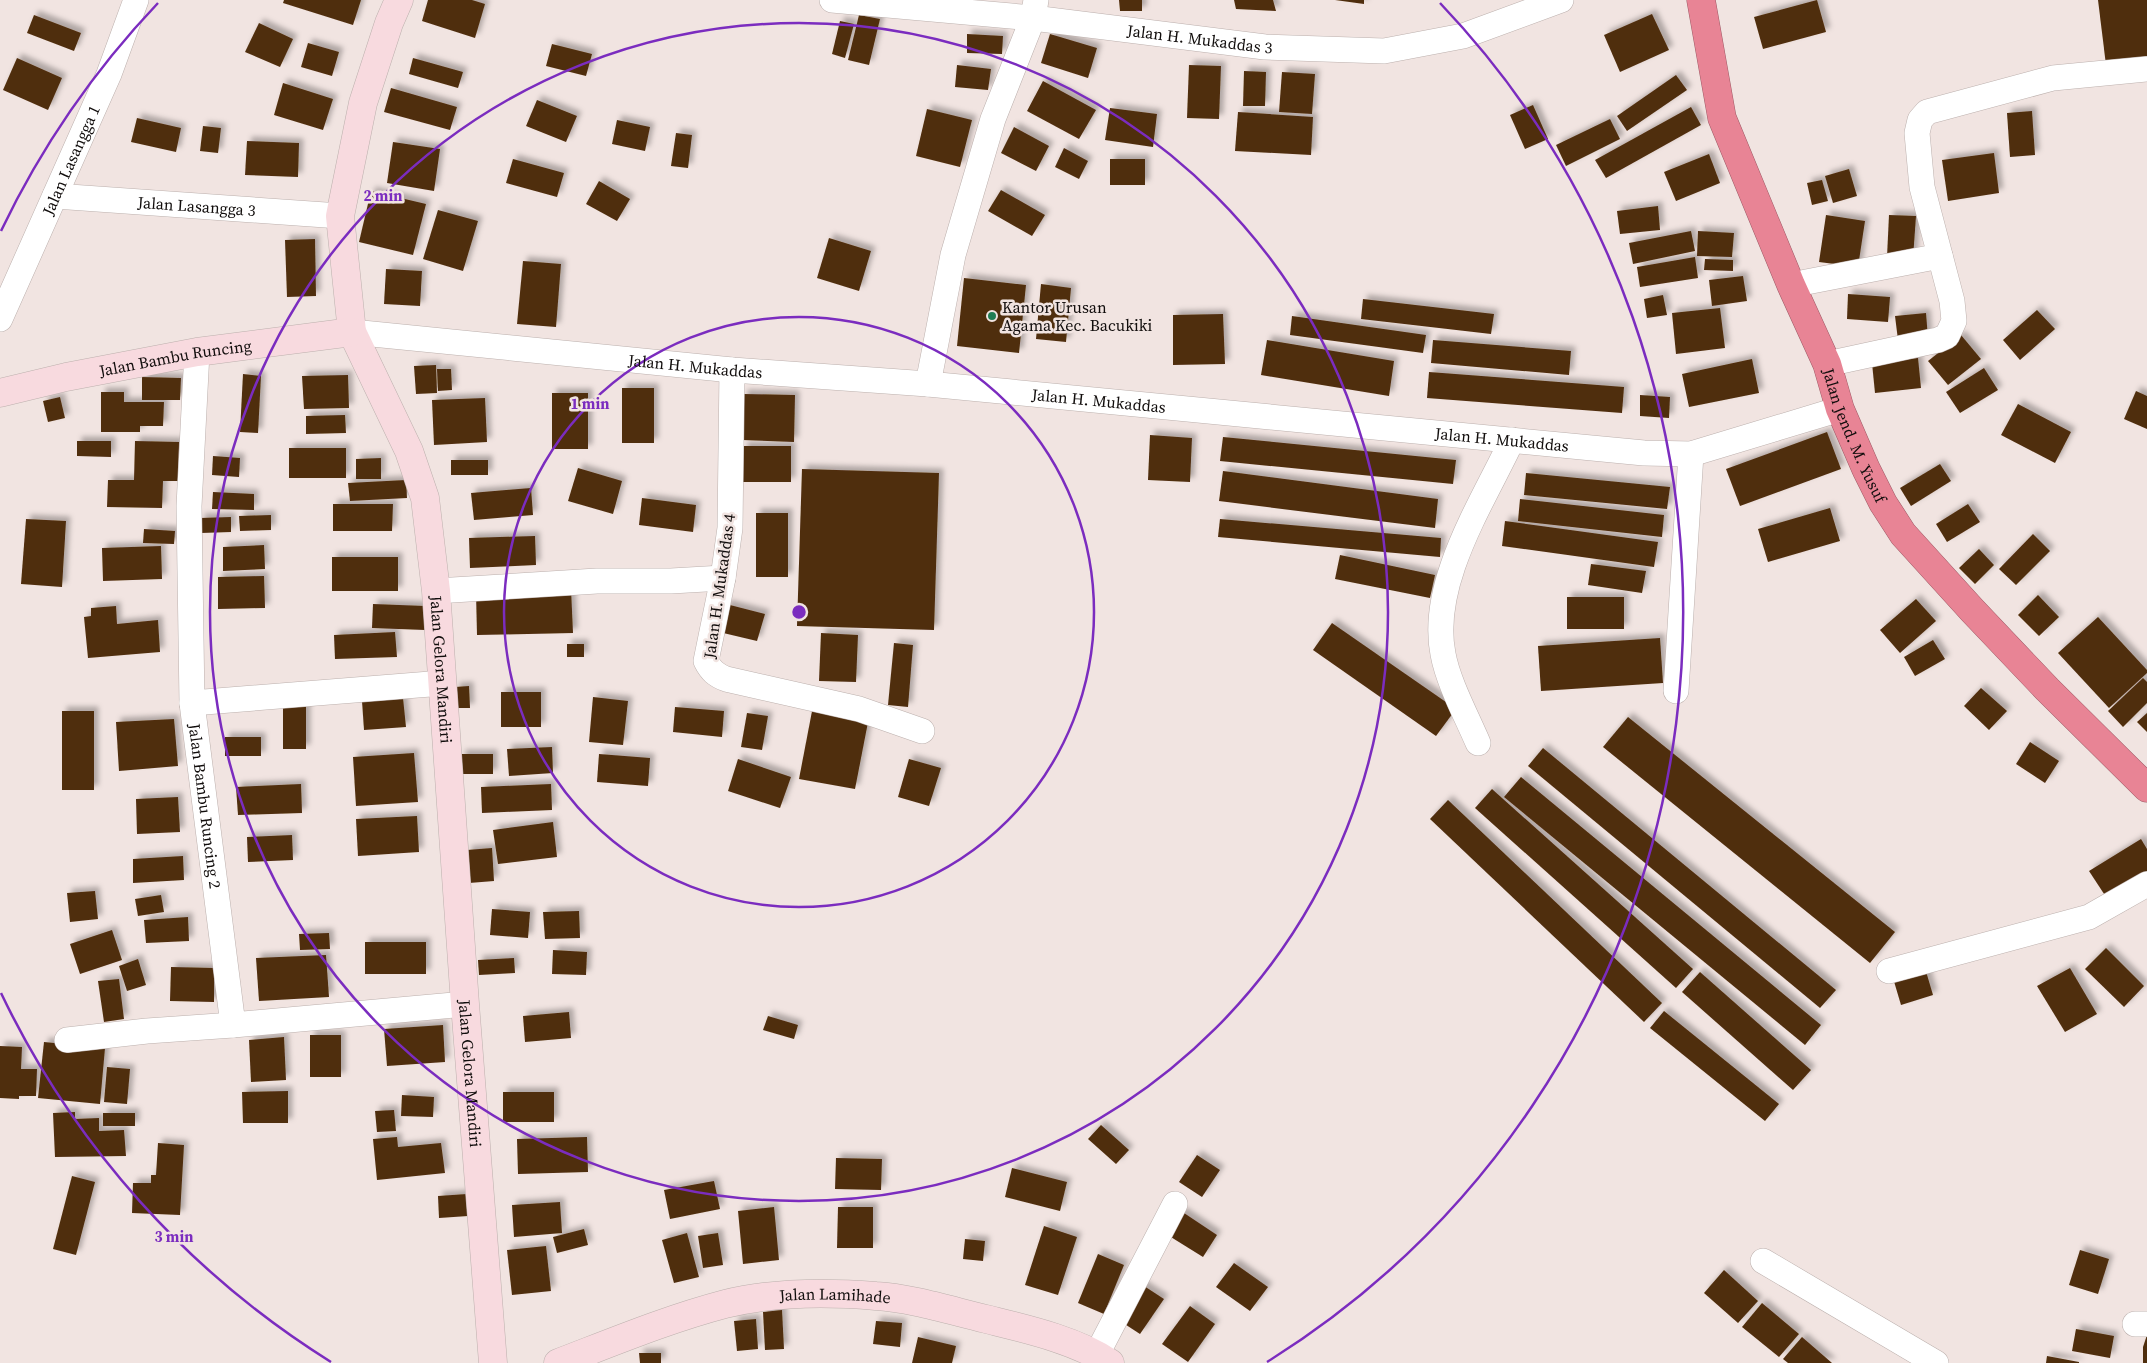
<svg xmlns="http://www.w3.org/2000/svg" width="2147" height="1363" font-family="'Source Serif 4',serif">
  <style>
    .building { fill: #502d0b; filter: url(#shadow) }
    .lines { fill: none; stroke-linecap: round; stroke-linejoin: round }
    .street-casing { stroke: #bcb0ad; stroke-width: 26 }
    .secondary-casing { stroke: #bcb0ad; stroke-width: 29 }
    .highway-casing { stroke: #9d5a65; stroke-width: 29 }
    .street { stroke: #fff; stroke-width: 25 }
    .secondary { stroke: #f8dadf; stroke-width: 28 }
    .highway { stroke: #e88495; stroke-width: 28 }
    .ring { fill: none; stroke: #7b2cbf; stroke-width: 2.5 }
    .poi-dot { fill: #207d54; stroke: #f1e4e1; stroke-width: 2 }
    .labels { text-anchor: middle; stroke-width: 5; stroke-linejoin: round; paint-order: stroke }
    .street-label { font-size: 16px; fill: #110d0c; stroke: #f1e4e1 }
    .poi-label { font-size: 16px; fill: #110d0c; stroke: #f1e4e1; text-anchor: start }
    .centre { fill: #7b2cbf; stroke: #f1e4e1; stroke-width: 2.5 }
    .ring-label { font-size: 15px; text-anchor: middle; font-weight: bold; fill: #7b2cbf; stroke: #f1e4e1; stroke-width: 5; stroke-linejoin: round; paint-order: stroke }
  </style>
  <defs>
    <filter id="shadow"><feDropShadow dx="4.5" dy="-4.5" stdDeviation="2.5" flood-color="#0004"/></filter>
  </defs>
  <rect width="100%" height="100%" fill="#f1e4e1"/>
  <g class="building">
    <polygon points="284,0 361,0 353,25 283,3"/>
    <polygon points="428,0 472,0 485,4 475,38 422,21"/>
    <polygon points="1119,0 1142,0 1142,11 1120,11"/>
    <polygon points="1234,0 1273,0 1276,11 1236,9"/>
    <polygon points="1335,0 1364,0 1364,4"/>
    <polygon points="1817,0 1826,32 1763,49 1754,17"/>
    <polygon points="2098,0 2147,0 2147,60 2106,65"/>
    <polygon points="1652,14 1669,50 1620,72 1604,35"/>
    <polygon points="34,15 81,33 74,51 27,33"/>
    <polygon points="859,15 880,19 869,65 848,60"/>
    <polygon points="840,21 854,24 845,58 832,54"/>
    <polygon points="259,23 293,39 280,67 245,52"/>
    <polygon points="967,34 1003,36 1002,54 967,53"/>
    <polygon points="1050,34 1097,48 1088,78 1041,63"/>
    <polygon points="308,43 339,52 332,76 301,67"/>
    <polygon points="552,44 592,54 586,76 546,66"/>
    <polygon points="17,58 62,78 48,110 3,90"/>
    <polygon points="413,58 463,72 458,88 409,74"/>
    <polygon points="957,65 991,69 988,90 955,87"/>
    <polygon points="1189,65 1221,66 1219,119 1187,118"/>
    <polygon points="1244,71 1266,72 1265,106 1243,106"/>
    <polygon points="1282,72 1315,74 1312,114 1279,112"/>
    <polygon points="1676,75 1687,90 1627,131 1617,116"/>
    <polygon points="1043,81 1096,110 1079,139 1027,111"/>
    <polygon points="283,83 333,99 323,130 274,115"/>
    <polygon points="391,88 457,107 450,130 384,112"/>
    <polygon points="537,100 577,116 566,142 526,126"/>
    <polygon points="1533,105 1548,139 1525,149 1510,115"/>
    <polygon points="1691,107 1701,125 1606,178 1595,160"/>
    <polygon points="1110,108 1157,114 1153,147 1105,140"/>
    <polygon points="927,109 972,120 960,167 916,156"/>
    <polygon points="2032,111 2035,155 2010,157 2007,113"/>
    <polygon points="1238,112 1313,117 1311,155 1235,151"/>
    <polygon points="137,118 181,128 176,152 131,142"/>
    <polygon points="1610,119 1620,139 1566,166 1556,145"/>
    <polygon points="617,120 650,127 645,151 612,144"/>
    <polygon points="203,126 221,128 218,153 200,151"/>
    <polygon points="1014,127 1049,146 1036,171 1001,153"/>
    <polygon points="676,133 692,135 688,168 671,166"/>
    <polygon points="247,141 299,143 298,177 245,175"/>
    <polygon points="393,142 440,149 434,191 387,183"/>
    <polygon points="1064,148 1088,161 1079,179 1055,167"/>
    <polygon points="1994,153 1999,193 1948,201 1942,160"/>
    <polygon points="1709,154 1720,183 1676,201 1664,172"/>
    <polygon points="513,159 564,173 557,197 506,183"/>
    <rect x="1110" y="159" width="35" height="26"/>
    <polygon points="1849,169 1857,196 1833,203 1825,176"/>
    <polygon points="1822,180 1828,201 1812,205 1807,183"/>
    <polygon points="599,181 630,199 617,221 586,204"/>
    <polygon points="1001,190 1045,215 1032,236 988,211"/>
    <polygon points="371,191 426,204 413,255 359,242"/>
    <polygon points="1658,206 1660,230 1620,234 1617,211"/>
    <polygon points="438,210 478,221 463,271 423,259"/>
    <polygon points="1826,215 1865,221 1858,267 1819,262"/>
    <polygon points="1889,215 1916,216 1913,258 1887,257"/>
    <polygon points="1691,231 1695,251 1633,264 1629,243"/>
    <polygon points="1698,231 1734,233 1732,257 1697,256"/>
    <polygon points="829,238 871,251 859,291 817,278"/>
    <polygon points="315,239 316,296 287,297 285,240"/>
    <polygon points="1695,257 1698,278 1640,287 1637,267"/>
    <polygon points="1705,259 1733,260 1733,271 1704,270"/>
    <polygon points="523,261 561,264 556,327 517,324"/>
    <polygon points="386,269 422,271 420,306 384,304"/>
    <polygon points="1743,276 1747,301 1712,306 1709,280"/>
    <polygon points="964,278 1026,285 1019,353 957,346"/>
    <polygon points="1041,284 1071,288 1066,342 1036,339"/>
    <polygon points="1848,294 1890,297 1888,322 1847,319"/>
    <polygon points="1663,295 1667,315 1647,318 1644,299"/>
    <polygon points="1363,299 1494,314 1491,334 1361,319"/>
    <polygon points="1720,308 1725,348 1676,354 1672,313"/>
    <polygon points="2037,310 2055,329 2020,360 2003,340"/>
    <polygon points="1926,313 1928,338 1898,340 1895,316"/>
    <polygon points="1223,314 1225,364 1173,365 1173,315"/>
    <polygon points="1292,316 1426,335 1423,353 1290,335"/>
    <polygon points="1961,335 1981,359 1948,385 1928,361"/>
    <polygon points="1267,340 1394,361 1389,396 1261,375"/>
    <polygon points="1433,340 1571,351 1569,375 1431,363"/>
    <polygon points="1918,358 1921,388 1875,393 1872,363"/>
    <polygon points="1752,359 1759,393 1689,407 1682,374"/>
    <polygon points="436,365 437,393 416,394 414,366"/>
    <polygon points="1984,368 1998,390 1960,413 1946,392"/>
    <polygon points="437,369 451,369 452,390 438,391"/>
    <polygon points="1429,372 1624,387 1622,413 1427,398"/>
    <polygon points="243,374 261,376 258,433 240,432"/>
    <polygon points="348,375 349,408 304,409 302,376"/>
    <polygon points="142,377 181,378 180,400 142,400"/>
    <rect x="622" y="388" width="32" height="55"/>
    <polygon points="2136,391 2147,396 2147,429 2124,419"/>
    <polygon points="101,392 124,392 124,402 164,402 163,426 140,426 140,432 101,432"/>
    <rect x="552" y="393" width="36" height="56"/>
    <polygon points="743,394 795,395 794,442 742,440"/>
    <polygon points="1640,395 1670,397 1669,418 1640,416"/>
    <polygon points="60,397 65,418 48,422 43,401"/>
    <polygon points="485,398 487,442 434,445 432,400"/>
    <polygon points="2018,404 2071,432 2055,463 2001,435"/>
    <polygon points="345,415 346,433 306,434 306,416"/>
    <polygon points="1827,432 1841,469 1740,506 1726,469"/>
    <polygon points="1150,435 1192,438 1190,482 1148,480"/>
    <polygon points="1223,437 1456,460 1453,484 1220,461"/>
    <polygon points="77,441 111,441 111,457 77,456"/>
    <polygon points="135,441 179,442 178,481 163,481 162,508 107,507 108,480 134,480"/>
    <rect x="743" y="446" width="48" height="36"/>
    <rect x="289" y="448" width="57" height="30"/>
    <polygon points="213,456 240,458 239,477 212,475"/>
    <polygon points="381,458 381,479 356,479 356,459"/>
    <rect x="451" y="460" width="37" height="15"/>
    <polygon points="1940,464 1951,481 1911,506 1900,488"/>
    <polygon points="578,468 622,481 613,514 568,501"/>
    <polygon points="802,469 939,473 934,630 797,626"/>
    <polygon points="1223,471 1438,499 1435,528 1219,501"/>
    <polygon points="1526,473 1670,487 1667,509 1524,495"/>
    <polygon points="406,480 407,498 350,501 348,483"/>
    <polygon points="531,488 533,515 474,520 471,493"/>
    <polygon points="213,492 254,494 254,510 212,509"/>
    <polygon points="642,498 696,505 693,532 639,525"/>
    <polygon points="1520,499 1664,515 1662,537 1518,521"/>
    <polygon points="333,504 393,504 392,531 333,531"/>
    <polygon points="1968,504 1980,522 1947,542 1936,524"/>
    <polygon points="1830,508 1840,541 1768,562 1758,529"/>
    <rect x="756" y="513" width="32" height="64"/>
    <polygon points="271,515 271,530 240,531 239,516"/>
    <polygon points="231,517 231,532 201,533 200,518"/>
    <polygon points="26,519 66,521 62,587 21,584"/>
    <polygon points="1220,519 1441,538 1440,557 1218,537"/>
    <polygon points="1505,521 1658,542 1654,567 1502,546"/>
    <polygon points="144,529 175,531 174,544 143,543"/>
    <polygon points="2033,534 2050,551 2016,585 1999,569"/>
    <polygon points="535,536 536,565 470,568 469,538"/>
    <polygon points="264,545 265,569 223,571 223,547"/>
    <polygon points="161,546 162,579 103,581 102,548"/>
    <polygon points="1979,549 1994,565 1975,584 1959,568"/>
    <polygon points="1340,555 1435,575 1430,598 1335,579"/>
    <rect x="332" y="557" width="66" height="34"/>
    <polygon points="1591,564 1646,571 1642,593 1588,585"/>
    <polygon points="264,576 265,608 218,609 218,577"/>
    <polygon points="571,589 573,633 477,635 476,592"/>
    <polygon points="2038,595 2059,617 2039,636 2018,615"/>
    <rect x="1567" y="597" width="57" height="32"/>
    <polygon points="1916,599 1936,621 1900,653 1880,630"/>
    <polygon points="373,604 425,606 425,630 372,628"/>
    <polygon points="726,604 765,614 757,641 719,632"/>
    <polygon points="116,606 117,624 158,620 160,652 88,658 84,617 91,616 91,608"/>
    <polygon points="2098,617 2147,670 2147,673 2109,708 2058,653"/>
    <polygon points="1332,623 1456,709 1436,736 1313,650"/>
    <polygon points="395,632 397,657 335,659 334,635"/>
    <polygon points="821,633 858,635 856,682 819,681"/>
    <polygon points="1660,638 1663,683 1541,691 1538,646"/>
    <polygon points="1933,640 1945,659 1915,676 1904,657"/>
    <polygon points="894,643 913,645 908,707 888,705"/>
    <rect x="567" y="644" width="17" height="13"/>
    <polygon points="2143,678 2147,682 2147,703 2123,727 2108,711"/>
    <polygon points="469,686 470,708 455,708 455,687"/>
    <polygon points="1981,688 2007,711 1989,730 1964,706"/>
    <rect x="501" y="692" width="40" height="35"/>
    <polygon points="593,697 628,701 623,745 589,742"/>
    <rect x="283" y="698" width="23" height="51"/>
    <polygon points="403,698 406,727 364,730 362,701"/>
    <polygon points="813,706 869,717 855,789 799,779"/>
    <polygon points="675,707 724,711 722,737 673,732"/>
    <rect x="62" y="711" width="32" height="79"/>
    <polygon points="747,713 768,716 762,750 741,747"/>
    <polygon points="2147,713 2147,732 2137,722"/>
    <polygon points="1628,717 1895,932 1870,963 1603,747"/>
    <polygon points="174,719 178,766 119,771 116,722"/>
    <rect x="225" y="737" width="36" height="19"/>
    <polygon points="2030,742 2059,761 2045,783 2016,764"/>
    <polygon points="552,747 553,773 509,776 507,749"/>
    <polygon points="1543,748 1836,990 1820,1008 1528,766"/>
    <polygon points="414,753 418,802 356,806 353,757"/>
    <rect x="461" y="754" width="32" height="20"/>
    <polygon points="599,754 650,758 648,786 597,782"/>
    <polygon points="738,759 791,777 780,808 728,791"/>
    <polygon points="909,759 941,768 929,806 898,797"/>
    <polygon points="1521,777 1821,1025 1805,1045 1504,797"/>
    <polygon points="301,784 302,813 238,815 236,787"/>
    <polygon points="551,784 552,810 482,813 481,787"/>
    <polygon points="1492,789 1693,969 1676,988 1475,808"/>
    <polygon points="178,797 180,832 137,834 136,799"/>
    <polygon points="1448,800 1662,1003 1644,1022 1430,819"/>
    <polygon points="417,816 419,852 358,856 356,819"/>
    <polygon points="553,822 557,857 498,864 493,830"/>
    <polygon points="292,835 293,860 248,862 247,837"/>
    <polygon points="2141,839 2147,849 2147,876 2108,900 2089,871"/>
    <polygon points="492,848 494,881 469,883 467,850"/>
    <polygon points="183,856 184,880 133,883 133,859"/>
    <polygon points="95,891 98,919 70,922 67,893"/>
    <polygon points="161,895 164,912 138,916 135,899"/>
    <polygon points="492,909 530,912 528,938 490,935"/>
    <polygon points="579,911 580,938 545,939 543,912"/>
    <polygon points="188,917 189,941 146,943 144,920"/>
    <polygon points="112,930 122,960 80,974 70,944"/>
    <polygon points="329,933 330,949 300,950 299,934"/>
    <rect x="365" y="942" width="61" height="32"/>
    <polygon points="2106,948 2144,986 2124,1007 2085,969"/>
    <polygon points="553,950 587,952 586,975 552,974"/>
    <polygon points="326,955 329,997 259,1001 256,958"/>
    <polygon points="514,958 515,973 479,975 478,960"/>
    <polygon points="138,959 146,985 127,991 119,966"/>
    <polygon points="171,967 214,968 214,1002 170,1001"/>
    <polygon points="1925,968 1933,995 1901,1005 1893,978"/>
    <polygon points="2070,968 2097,1014 2065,1032 2037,986"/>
    <polygon points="1700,972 1811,1070 1793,1090 1682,992"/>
    <polygon points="119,979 124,1019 104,1022 98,981"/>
    <polygon points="1664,1011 1779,1104 1765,1121 1650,1028"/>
    <polygon points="569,1012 571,1038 525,1042 523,1016"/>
    <polygon points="768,1016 798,1025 794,1039 763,1030"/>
    <polygon points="443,1025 445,1062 387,1066 384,1029"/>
    <rect x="310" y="1035" width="31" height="42"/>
    <polygon points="284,1037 286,1080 251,1082 249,1040"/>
    <polygon points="44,1042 105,1048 100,1104 38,1098"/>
    <polygon points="0,1046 22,1047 21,1069 37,1069 36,1096 19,1096 19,1099 0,1098"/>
    <polygon points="107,1067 130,1069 127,1104 104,1102"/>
    <polygon points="288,1091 288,1123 243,1123 242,1092"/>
    <rect x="503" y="1092" width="51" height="30"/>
    <polygon points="402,1095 434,1097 433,1117 401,1116"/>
    <polygon points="394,1110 396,1131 377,1132 375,1111"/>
    <polygon points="75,1112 75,1119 99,1118 99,1131 124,1130 126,1156 55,1157 53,1113"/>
    <rect x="103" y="1113" width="32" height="13"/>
    <polygon points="1101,1125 1129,1150 1116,1164 1088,1139"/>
    <polygon points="397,1137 398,1147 441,1143 445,1173 377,1180 373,1139"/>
    <polygon points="587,1137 588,1172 518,1174 517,1139"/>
    <polygon points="158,1143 184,1145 180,1215 132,1213 133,1183 151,1183 151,1175 156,1175"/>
    <polygon points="1197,1155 1220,1170 1202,1197 1179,1182"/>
    <polygon points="836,1158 882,1159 881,1190 835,1189"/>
    <polygon points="1012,1168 1067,1182 1060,1211 1005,1197"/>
    <polygon points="72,1176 95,1182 76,1255 53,1249"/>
    <polygon points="714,1181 720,1209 670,1219 664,1190"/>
    <polygon points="467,1194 468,1216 439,1218 438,1196"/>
    <polygon points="560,1202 562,1233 514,1237 512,1205"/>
    <polygon points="774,1207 779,1260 743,1264 738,1211"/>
    <polygon points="838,1207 873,1207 873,1248 837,1248"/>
    <polygon points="1181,1211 1217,1235 1203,1257 1166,1234"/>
    <polygon points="1044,1226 1077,1237 1058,1295 1025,1285"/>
    <polygon points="584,1229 588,1245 557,1253 553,1237"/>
    <polygon points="687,1233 699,1277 674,1283 662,1240"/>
    <polygon points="718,1233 723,1265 703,1268 698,1236"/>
    <polygon points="965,1239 985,1241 983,1261 963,1259"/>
    <polygon points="546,1246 551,1291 512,1295 507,1250"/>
    <polygon points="2080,1250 2109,1259 2098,1294 2069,1285"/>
    <polygon points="1098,1254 1124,1265 1104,1314 1078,1303"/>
    <polygon points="1234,1263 1268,1287 1250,1311 1216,1287"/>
    <polygon points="1724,1270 1758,1301 1738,1323 1704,1293"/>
    <polygon points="1141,1284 1164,1299 1140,1334 1117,1319"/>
    <polygon points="1762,1303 1799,1334 1779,1357 1742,1327"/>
    <polygon points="1190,1306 1215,1324 1188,1362 1162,1344"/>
    <polygon points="782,1310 784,1349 765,1350 763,1312"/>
    <polygon points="756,1319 758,1349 737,1351 734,1321"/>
    <polygon points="876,1321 902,1323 900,1347 873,1344"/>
    <polygon points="2076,1329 2114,1336 2110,1358 2072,1351"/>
    <polygon points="2147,1335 2147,1363 2143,1363 2143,1347"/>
    <polygon points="918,1337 956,1346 952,1363 912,1363"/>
    <polygon points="1802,1337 1832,1363 1788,1363 1783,1359"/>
    <polygon points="639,1353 661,1353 661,1363 640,1363"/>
    <polygon points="2047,1356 2079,1362 2079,1363 2046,1363"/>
  </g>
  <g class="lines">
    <g class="street-casing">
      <g id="street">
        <path id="s1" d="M 832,0 L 1033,18 L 1265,47 L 1384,51 L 1463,36 L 1561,0"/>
        <path id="s2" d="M 55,196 L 340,216"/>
        <polyline points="1791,285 1940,256"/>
        <path id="s3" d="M 0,319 L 109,74 L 136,0"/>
        <path id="s4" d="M 352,332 L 732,370 L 928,384 L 1644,453 L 1691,454 L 1840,409"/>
        <path id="s5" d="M 197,352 L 189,506 L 192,703 L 233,1025 L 465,1004"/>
        <polyline points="1827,364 1938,340 1947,336 1954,321 1952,301 1922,187 1917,133 1920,120 1927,112 2053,78 2147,69"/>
        <path d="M 732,370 L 730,528 L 723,578 L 706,661 C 711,671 716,675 726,679 L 859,709 L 922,731"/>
        <polyline points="928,384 953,255 993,119 1033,18 1036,0"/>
        <polyline points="436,591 597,581 671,581 723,578"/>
        <polyline points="1676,691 1691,454"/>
        <polyline points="192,703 443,683"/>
        <path d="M 1478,743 C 1467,717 1448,682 1443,654 C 1429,583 1483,502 1512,440"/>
        <polyline points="1889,971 2089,917 2147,884"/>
        <polyline points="67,1040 147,1031 233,1025"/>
        <polyline points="1763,1261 1936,1363"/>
        <polyline points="2135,1324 2147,1324"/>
        <polyline points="1097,1354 1175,1204"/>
      </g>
    </g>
    <g class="secondary-casing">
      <g id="secondary">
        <path id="s6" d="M 399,0 L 389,23 L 363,103 L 340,216 L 352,332 L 409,451 L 425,498 L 436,591 L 465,1004 L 493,1363"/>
        <path id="s7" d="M 0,393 L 66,377 L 197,352 L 352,332"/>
        <path id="s8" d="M 558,1363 C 613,1342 668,1319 725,1304 C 773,1292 827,1292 876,1296 C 911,1298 952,1311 986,1319 C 1026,1329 1076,1340 1110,1363"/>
      </g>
    </g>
    <g class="highway-casing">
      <g id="highway">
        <path id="s9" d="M 1701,0 L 1722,118 L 1791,285 L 1827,364 L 1840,409 L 1866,469 L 1883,503 L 1903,534 L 1972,610 L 2047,689 L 2147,788"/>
      </g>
    </g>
    <use href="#street" class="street"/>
    <use href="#secondary" class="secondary"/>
    <use href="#highway" class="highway"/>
  </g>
  <g class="ring">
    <circle cx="799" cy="612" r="295"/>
    <circle cx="799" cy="612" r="589"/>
    <path d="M331 1362A884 884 0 0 1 1 993M1 231A884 884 0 0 1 158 3M1440 3A884 884 0 0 1 1267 1362"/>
  </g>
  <circle class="poi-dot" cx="992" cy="316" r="5"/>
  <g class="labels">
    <g class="street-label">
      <text dy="6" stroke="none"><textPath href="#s1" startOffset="370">Jalan H. Mukaddas 3</textPath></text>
      <text dy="6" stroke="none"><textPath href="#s3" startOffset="174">Jalan Lasangga 1</textPath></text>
      <text dy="6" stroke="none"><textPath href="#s2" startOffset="142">Jalan Lasangga 3</textPath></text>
      <text dy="6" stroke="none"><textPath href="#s7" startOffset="179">Jalan Bambu Runcing</textPath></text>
      <text dy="6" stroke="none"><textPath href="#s4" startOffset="345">Jalan H. Mukaddas</textPath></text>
      <text dy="6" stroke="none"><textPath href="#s4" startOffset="750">Jalan H. Mukaddas</textPath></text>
      <text dy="6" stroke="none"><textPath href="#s9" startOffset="464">Jalan Jend. M. Yusuf</textPath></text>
      <text dy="6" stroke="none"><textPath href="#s4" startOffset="1155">Jalan H. Mukaddas</textPath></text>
      <text transform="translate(719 586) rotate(-82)" y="6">Jalan H. Mukaddas 4</text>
      <text dy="6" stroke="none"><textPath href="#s6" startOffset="695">Jalan Gelora Mandiri</textPath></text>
      <text dy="6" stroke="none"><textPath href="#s5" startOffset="455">Jalan Bambu Runcing 2</textPath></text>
      <text dy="6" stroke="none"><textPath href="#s6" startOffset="1100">Jalan Gelora Mandiri</textPath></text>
      <text dy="6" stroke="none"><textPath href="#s8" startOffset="288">Jalan Lamihade</textPath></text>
    </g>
    <g class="poi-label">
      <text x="1002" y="313">Kantor Urusan<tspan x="1002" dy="18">Agama Kec. Bacukiki</tspan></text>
    </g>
  </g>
  <circle cx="799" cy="612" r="8" class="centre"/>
  <g class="ring-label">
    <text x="383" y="201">2 min</text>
    <text x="590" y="409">1 min</text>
    <text x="174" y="1242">3 min</text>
  </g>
</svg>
